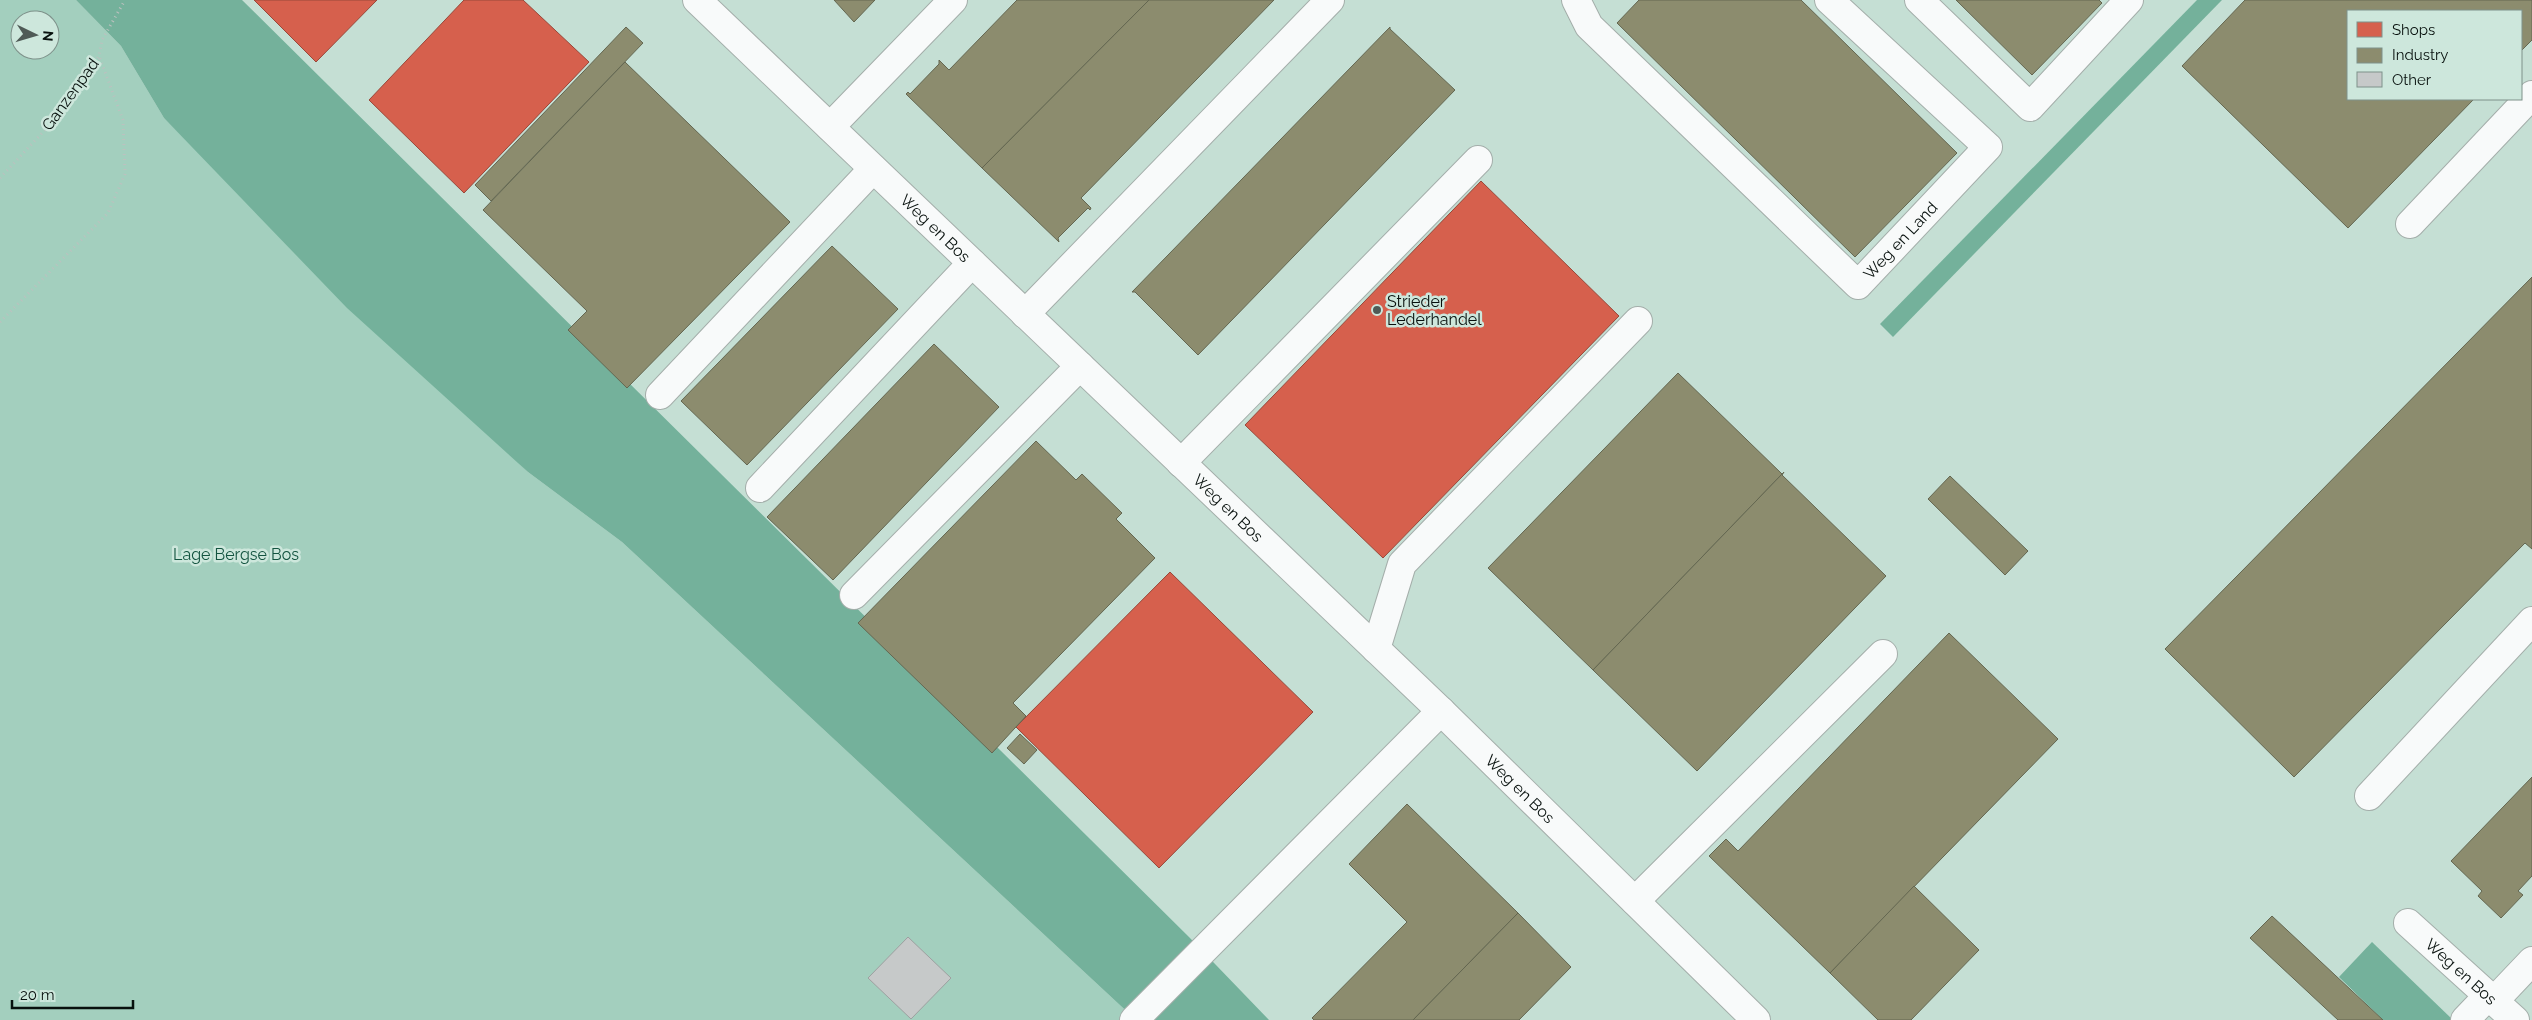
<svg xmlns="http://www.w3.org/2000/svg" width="2532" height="1020" font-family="Raleway,sans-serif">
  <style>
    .built { fill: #c5dfd4; fill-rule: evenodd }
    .green { fill: #a3cfbe; fill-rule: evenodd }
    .water { fill: #74b19b }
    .shops { fill: #d6604d; stroke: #98483a }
    .industry { fill: #8c8c6e; stroke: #646751 }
    .building { fill: #c6c9c9; stroke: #9da0a0 }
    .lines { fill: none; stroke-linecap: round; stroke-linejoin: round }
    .minor-casing { stroke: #a4aeaa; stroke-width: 30 }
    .path { stroke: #bcc1bf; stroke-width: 3; stroke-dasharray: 1 4; stroke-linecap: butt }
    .minor { stroke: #f8fafa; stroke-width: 28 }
    .poi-dot { fill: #4f5a56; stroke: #cde7dc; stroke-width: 2 }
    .labels { text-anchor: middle; stroke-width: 5; stroke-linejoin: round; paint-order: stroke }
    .street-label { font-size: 16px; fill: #08110e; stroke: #cde7dc }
    .poi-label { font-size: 16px; fill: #08110e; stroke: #cde7dc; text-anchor: start }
    .park-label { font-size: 16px; fill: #135440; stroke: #cde7dc }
  </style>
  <rect width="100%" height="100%" fill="#d3e1db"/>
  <path class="built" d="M 157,0 L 2532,0 L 2532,1020 L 1191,1020 ZM 2348,11 L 2521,11 L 2521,99 L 2348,99 Z"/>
  <path class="green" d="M 0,0 L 76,0 L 121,46 L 164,118 L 528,472 L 622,542 L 1136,1020 L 0,1020 ZM 20,20 L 50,20 L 50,50 L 20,50 Z"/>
  <g class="water">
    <polygon points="76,0 242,0 1189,937 1269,1020 1136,1020 622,542 528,472 347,308 164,118 121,46"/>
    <polygon points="2197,0 2222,0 1893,337 1880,324"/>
    <polygon points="2372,942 2453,1020 2383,1020 2339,977"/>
  </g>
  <g class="shops">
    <polygon points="254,0 377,0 316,62"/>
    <polygon points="464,0 523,0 589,62 464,193 369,100"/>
    <polygon points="1481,181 1619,316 1383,558 1245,425"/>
    <polygon points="1170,572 1313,712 1159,868 1016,727"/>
  </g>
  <g class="industry">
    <polygon points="834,0 875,0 854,22"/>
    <polygon points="1017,0 1149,0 982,168 906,94 908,92 910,94 939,64 939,60 949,70"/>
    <polygon points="1149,0 1274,0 1081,198 1091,208 1090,210 1088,208 1058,238 1059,242 982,168"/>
    <polygon points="1639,0 1801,0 1957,153 1855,257 1617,23"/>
    <polygon points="1956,0 2099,0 2102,3 2032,75"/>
    <polygon points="2245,0 2532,0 2532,40 2521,51 2521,11 2348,11 2348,99 2474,99 2348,228 2182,66"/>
    <polygon points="626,27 643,43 491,201 475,185"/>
    <polygon points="1390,27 1390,29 1455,90 1198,355 1135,292 1132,292"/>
    <polygon points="625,62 790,222 627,388 568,330 587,311 483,210"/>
    <polygon points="832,246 898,309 747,465 681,401"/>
    <polygon points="2532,277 2532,549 2525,543 2294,777 2165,649"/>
    <polygon points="934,344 999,407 833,580 767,517"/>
    <polygon points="1678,373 1782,474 1784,472 1593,670 1488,568"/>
    <polygon points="1036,441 1076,480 1082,474 1122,513 1116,519 1155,558 1013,703 1026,716 992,753 858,623"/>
    <polygon points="1784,472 1782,475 1886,576 1697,771 1593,670"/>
    <polygon points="1950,476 2028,551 2005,575 1928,499"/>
    <polygon points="1949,633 2058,739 1830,973 1709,856 1726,839 1738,851"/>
    <polygon points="1020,734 1037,750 1024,764 1007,748"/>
    <polygon points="2532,777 2532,876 2518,891 2523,895 2501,918 2478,896 2482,891 2451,861"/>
    <polygon points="1407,804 1518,913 1413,1020 1314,1020 1312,1018 1407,922 1349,864"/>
    <polygon points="1914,886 1979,950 1911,1020 1878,1020 1830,973"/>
    <polygon points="1518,913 1571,967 1519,1020 1413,1020"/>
    <polygon points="2272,916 2383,1020 2338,1020 2250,938"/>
  </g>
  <polygon class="building" points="908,937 951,978 911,1019 868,978"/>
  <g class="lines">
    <g class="minor-casing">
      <g id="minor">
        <path id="s1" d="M 697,0 L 1441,711 L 1756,1020"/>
        <path id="s2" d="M 1576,0 L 1589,26 L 1858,285 L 1988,147 L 1829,0"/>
        <polyline points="1919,0 2030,107 2129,0"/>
        <polyline points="830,127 953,0"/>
        <polyline points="2410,224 2532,95"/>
        <polyline points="1025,314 1330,0"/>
        <polyline points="660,395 873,169"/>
        <polyline points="1181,463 1478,160"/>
        <polyline points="760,488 972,263"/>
        <polyline points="854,595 1080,366"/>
        <polyline points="1376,649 1402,564 1638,321"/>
        <polyline points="2369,796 2532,621"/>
        <polyline points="1635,901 1883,654"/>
        <path id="s3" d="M 2408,923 L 2515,1020"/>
        <polyline points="2494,1001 2532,961"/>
        <polyline points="1134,1020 1441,711"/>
        <polyline points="2465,1020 2488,996"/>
      </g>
    </g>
    <g class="path">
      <polyline points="0,178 57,117 99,56 102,40 125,0"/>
      <polyline points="0,322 108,213 125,174 123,120 99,56"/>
    </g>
    <use href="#minor" class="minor"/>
  </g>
  <circle class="poi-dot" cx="1377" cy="310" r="5"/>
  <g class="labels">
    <g class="street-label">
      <text transform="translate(70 94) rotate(-54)" y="6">Ganzenpad</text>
      <text dy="6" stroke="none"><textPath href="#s1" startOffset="330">Weg en Bos</textPath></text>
      <text dy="6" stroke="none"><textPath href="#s2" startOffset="464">Weg en Land</textPath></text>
      <text dy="6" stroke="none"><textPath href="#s1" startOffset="735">Weg en Bos</textPath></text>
      <text dy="6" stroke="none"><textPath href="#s1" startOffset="1140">Weg en Bos</textPath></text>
      <text dy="6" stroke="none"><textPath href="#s3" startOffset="72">Weg en Bos</textPath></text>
    </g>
    <g class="poi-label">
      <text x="1387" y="307">Strieder<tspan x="1387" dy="18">Lederhandel</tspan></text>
    </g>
    <g class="park-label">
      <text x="236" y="560">Lage Bergse Bos</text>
    </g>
  </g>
  <rect x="2347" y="10" width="175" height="90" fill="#cde7dc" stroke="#7e918a"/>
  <rect x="2357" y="22" width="25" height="15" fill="#d6604d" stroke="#7e918a"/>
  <text x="2392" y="35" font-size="15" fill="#08110e">Shops</text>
  <rect x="2357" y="48" width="25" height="15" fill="#8c8c6e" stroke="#7e918a"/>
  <text x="2392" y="60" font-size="15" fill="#08110e">Industry</text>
  <rect x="2357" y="72" width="25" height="15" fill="#c6c9c9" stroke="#7e918a"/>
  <text x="2392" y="85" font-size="15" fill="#08110e">Other</text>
  <g transform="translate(35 35) rotate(95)"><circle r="24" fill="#cde7dc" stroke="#7e918a"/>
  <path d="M0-4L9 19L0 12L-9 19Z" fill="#4f5a56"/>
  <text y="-8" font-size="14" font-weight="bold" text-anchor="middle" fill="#08110e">N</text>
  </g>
  <path d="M12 1000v8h121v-8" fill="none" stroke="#08110e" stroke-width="2.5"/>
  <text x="20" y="1000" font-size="15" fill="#08110e" stroke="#cde7dc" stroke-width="4" paint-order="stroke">20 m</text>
</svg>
